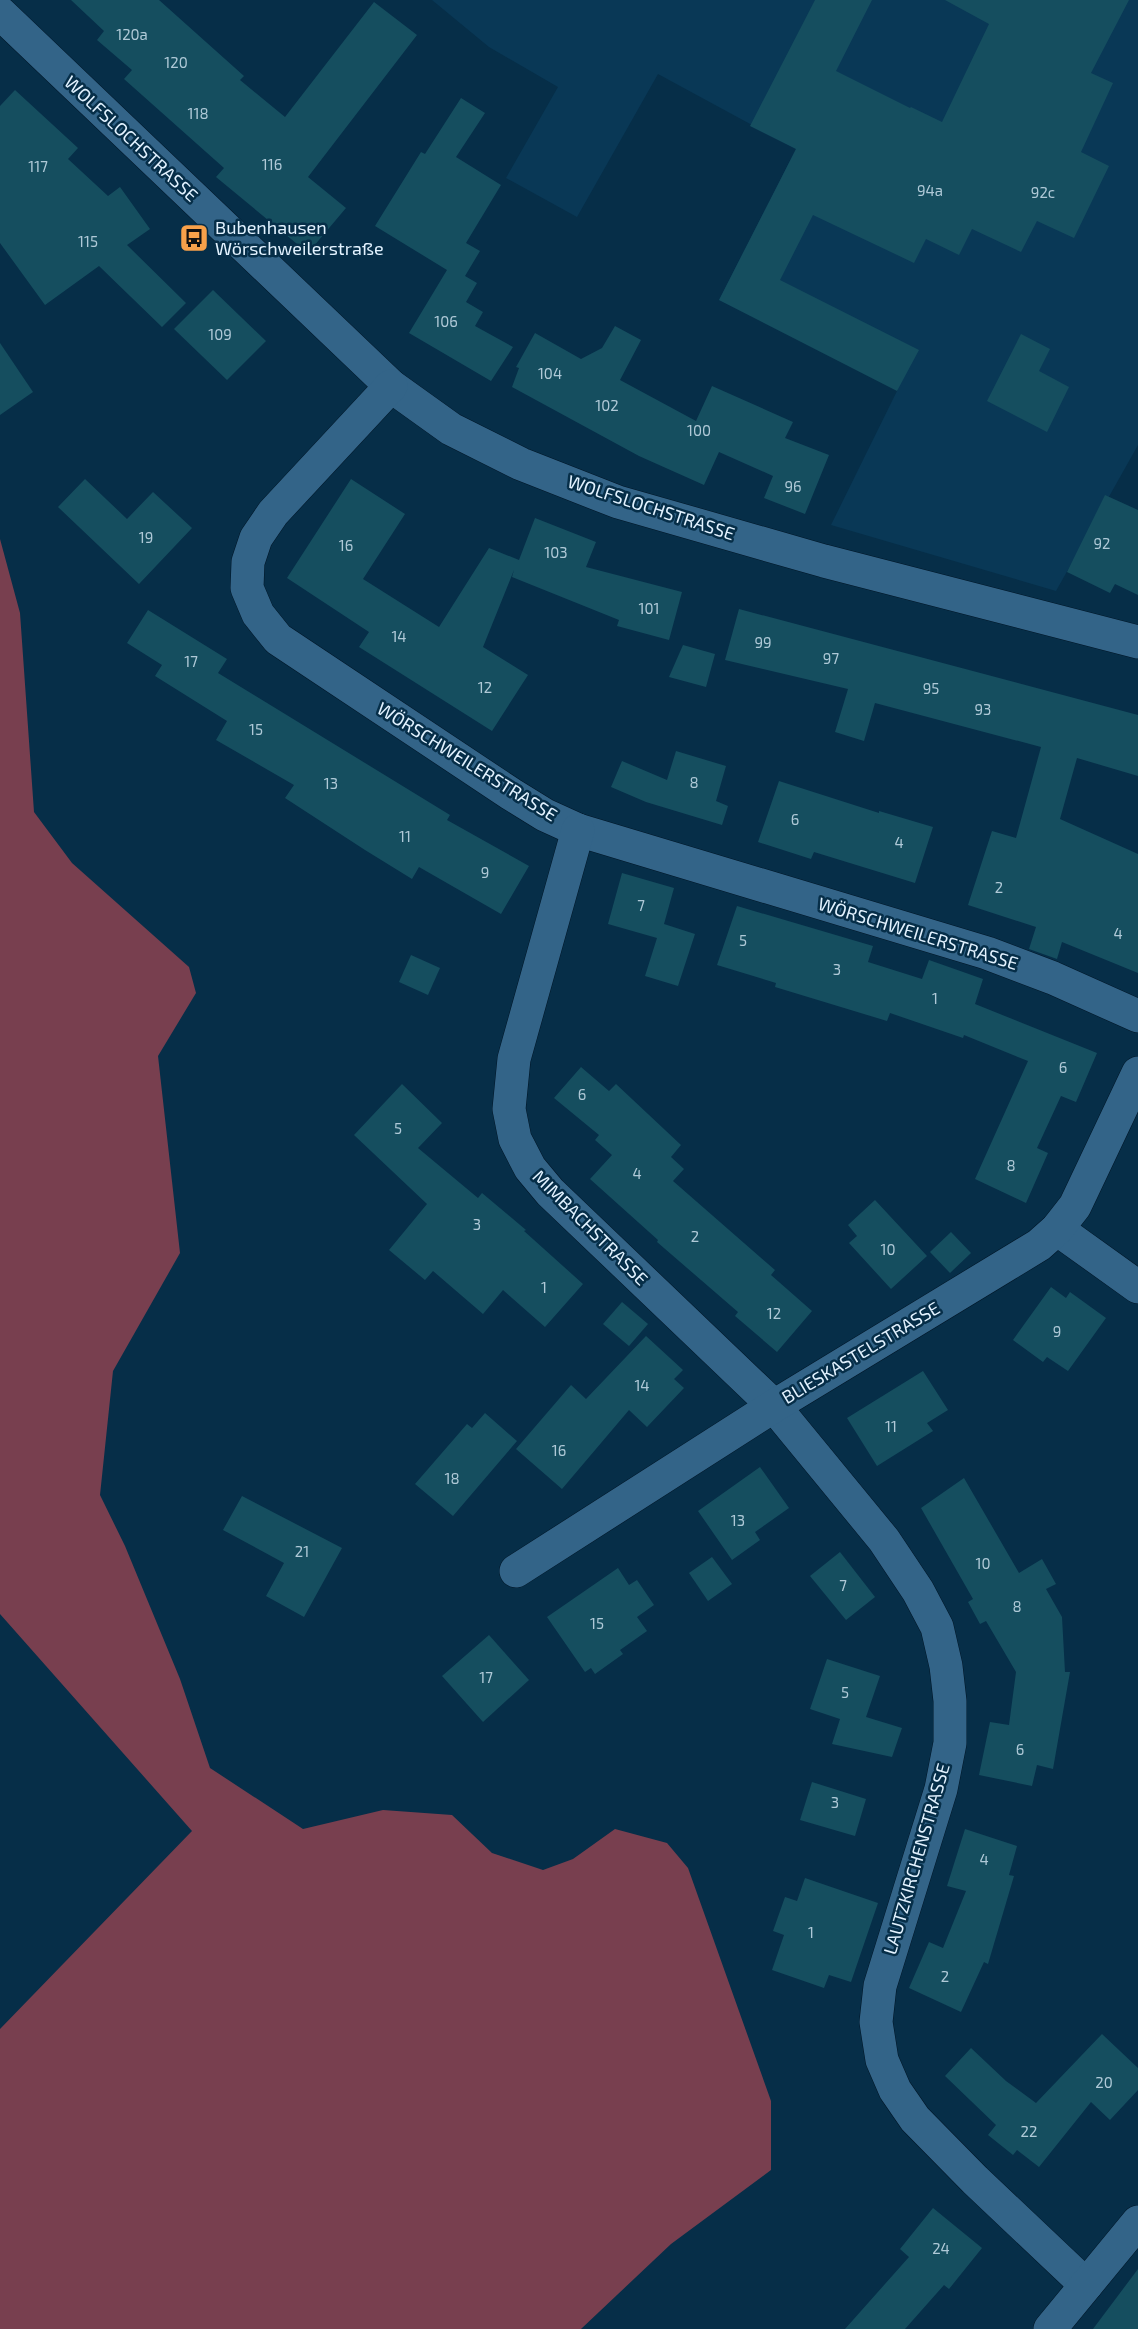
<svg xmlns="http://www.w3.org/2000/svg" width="1138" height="2329" font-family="'Exo 2',sans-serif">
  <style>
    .built { fill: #093856 }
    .forest { fill: #783f4f }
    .building { fill: #154e5f }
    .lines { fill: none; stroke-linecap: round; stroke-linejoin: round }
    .minor-casing { stroke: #001627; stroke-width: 34 }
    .minor { stroke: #336488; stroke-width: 33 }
    .labels { text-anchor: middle; stroke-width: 5; stroke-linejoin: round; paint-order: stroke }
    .number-label { font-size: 15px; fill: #afc9d7 }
    .street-label { font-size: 18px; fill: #e2f2ff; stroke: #062e48 }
    .poi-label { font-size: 18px; fill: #e2f2ff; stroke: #062e48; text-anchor: start }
  </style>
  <rect width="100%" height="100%" fill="#062e48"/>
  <polygon class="built" points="432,0 1138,0 1138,445 1056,591 831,525 898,389 719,300 796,149 658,74 577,217 506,178 558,87 489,47"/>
  <polygon class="forest" points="0,539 20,613 34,812 72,863 189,967 196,993 158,1056 180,1253 113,1371 100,1495 125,1546 180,1679 210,1768 303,1829 383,1810 452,1815 492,1853 543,1870 573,1859 615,1829 667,1843 688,1868 771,2101 771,2170 671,2244 581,2329 0,2329 0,2029 192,1831 0,1614"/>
  <g class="building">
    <polygon points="71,0 159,0 244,76 240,80 285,117 374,2 417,35 308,177 346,208 308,253 216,177 224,168 124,79 132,70 97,40 104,31"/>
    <polygon points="815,0 872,0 836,71 910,108 911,107 942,122 989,24 945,0 1129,0 1091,73 1113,83 1081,152 1109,166 1074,238 1037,221 1021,252 972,229 959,255 926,239 914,263 813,215 780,280 919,350 897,391 719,300 796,149 750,126"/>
    <polygon points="15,90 78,148 68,159 108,196 120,187 150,229 127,245 186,303 162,327 99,266 45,305 0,243 0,106"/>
    <polygon points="461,98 485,113 456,157 501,185 466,243 480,251 465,276 477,283 466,302 483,312 475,326 513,347 491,381 409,333 447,270 375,226 421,152 425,154"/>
    <polygon points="213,290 266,341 227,380 174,329"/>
    <polygon points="615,326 641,340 620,380 696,421 712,386 793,422 785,438 829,455 805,514 764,498 773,476 719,452 704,485 639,456 512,387 519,368 516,367 535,333 581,359 602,348"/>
    <polygon points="1021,334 1050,349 1039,371 1069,387 1047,432 987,401"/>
    <polygon points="0,343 33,392 0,415"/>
    <polygon points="85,479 127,519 153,492 192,528 139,584 58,507"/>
    <polygon points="351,479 405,514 363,579 439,627 489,548 519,560 535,518 596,542 586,567 682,592 669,640 617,626 619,620 512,577 514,570 483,647 528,675 492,731 359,647 369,632 287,578"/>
    <polygon points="1105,495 1138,510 1138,595 1115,584 1110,593 1067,572"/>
    <polygon points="739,609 1138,715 1138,776 1077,758 1060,819 1138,854 1138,973 1062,942 1057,959 1029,949 1036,927 968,905 992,831 1016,838 1041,747 875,703 864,741 835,732 848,689 725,660"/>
    <polygon points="148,610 227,659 218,673 450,815 447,820 529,866 501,914 419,867 412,879 365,850 285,798 294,785 216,740 227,721 155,676 162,665 127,643"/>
    <polygon points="683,645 715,654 706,687 669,677"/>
    <polygon points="676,751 726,766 716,801 728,806 722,825 646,802 611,787 622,761 667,780"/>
    <polygon points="779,781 879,813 879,811 933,827 915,883 814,852 811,859 758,842"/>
    <polygon points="622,873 674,888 664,924 695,934 678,986 645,976 657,938 608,924"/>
    <polygon points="737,906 873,946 868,962 922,979 929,960 983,979 975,1004 1097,1053 1076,1102 1061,1096 1037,1148 1048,1153 1026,1203 975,1179 1028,1061 964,1035 963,1038 890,1013 887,1021 775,987 776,983 717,965"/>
    <polygon points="411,955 440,968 428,995 399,982"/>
    <polygon points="581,1067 609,1091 616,1084 681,1145 671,1157 684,1169 673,1181 775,1270 771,1275 812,1311 777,1352 735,1316 738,1312 657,1242 658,1240 590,1179 612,1155 595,1140 599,1135 554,1098"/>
    <polygon points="402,1084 442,1123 418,1148 478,1198 482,1193 526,1230 524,1231 583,1284 545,1327 503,1290 483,1314 433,1271 425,1280 389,1250 427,1204 354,1135"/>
    <polygon points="875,1200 927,1256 891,1289 849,1243 857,1236 848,1225"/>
    <polygon points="951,1232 971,1253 950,1273 930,1252"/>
    <polygon points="1051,1287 1066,1298 1070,1292 1106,1318 1068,1371 1047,1357 1043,1362 1013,1340"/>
    <polygon points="622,1302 648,1324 629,1346 603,1324"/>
    <polygon points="646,1336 683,1370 674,1379 684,1388 647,1427 629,1410 562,1489 516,1449 571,1385 586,1399"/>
    <polygon points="923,1371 948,1410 927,1423 933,1431 877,1466 847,1418"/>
    <polygon points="485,1413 517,1441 453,1516 415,1484 467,1424 472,1428"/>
    <polygon points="760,1467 789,1508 755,1532 760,1540 732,1560 698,1511"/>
    <polygon points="964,1478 1019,1573 1042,1559 1056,1584 1046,1589 1062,1617 1065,1672 1070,1672 1053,1769 1037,1765 1032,1786 979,1775 990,1722 1009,1725 1016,1672 986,1621 980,1624 968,1602 973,1599 921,1508"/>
    <polygon points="242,1496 342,1548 304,1617 266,1596 284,1563 223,1530"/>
    <polygon points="840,1552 875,1597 846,1620 810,1576"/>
    <polygon points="712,1557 732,1584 708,1601 689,1573"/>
    <polygon points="618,1568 629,1585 637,1580 654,1605 637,1617 647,1631 620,1650 623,1654 595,1674 591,1668 585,1672 547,1617"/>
    <polygon points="489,1635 529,1680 483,1722 442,1676"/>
    <polygon points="827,1659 880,1676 866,1717 902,1728 892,1757 832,1744 840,1719 810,1709"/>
    <polygon points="812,1782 866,1799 855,1836 800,1820"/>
    <polygon points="965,1829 1017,1846 1009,1875 1014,1876 988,1964 984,1962 961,2012 909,1988 929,1942 943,1948 966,1891 947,1886"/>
    <polygon points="805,1878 878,1903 851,1982 829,1975 824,1988 772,1970 784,1935 773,1931 785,1897 797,1901"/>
    <polygon points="1102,2034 1138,2068 1138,2090 1110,2120 1091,2102 1039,2167 1017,2150 1013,2155 988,2135 996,2125 945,2076 971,2048 1006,2081 1036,2103"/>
    <polygon points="933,2208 982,2248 949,2289 944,2285 905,2329 845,2329 909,2257 900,2249"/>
    <polygon points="1138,2269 1138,2329 1093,2329"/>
  </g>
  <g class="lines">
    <g class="minor-casing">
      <g id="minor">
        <polyline points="0,13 391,386 451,429 521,464 618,502 824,561 1138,642"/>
        <polyline points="391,386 273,513 256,538 248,562 247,588 258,614 278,639 511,794 545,815 578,830 987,953 1053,978 1138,1016"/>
        <polyline points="578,830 514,1059 509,1109 515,1139 530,1168 550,1192 774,1406 884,1540 918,1591 937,1627 946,1666 950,1701 950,1743 941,1789 880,1986 876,2022 882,2060 895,2090 915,2119 975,2180 1086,2285"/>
        <polyline points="1057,1229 1138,1287"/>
        <polyline points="516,1571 774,1406 1039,1245 1057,1229 1075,1206 1138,1073"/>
        <polyline points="1050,2329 1138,2222"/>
      </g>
    </g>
    <use href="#minor" class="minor"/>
  </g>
  <defs>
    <g id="bus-square" transform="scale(1.5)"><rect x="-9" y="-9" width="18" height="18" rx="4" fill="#f8a14a" stroke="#062e48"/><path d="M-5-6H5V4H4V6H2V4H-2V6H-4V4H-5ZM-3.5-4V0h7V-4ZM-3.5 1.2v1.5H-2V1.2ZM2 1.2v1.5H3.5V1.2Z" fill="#111"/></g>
  </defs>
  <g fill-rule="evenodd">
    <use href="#bus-square" x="194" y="238"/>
  </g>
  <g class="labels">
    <g class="number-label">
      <text x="132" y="40">120a</text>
      <text x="176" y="68">120</text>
      <text x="198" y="119">118</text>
      <text x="272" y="170">116</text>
      <text x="38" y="172">117</text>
      <text x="930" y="196">94a</text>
      <text x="1043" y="198">92c</text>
      <text x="88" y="247">115</text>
      <text x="446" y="327">106</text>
      <text x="220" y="340">109</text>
      <text x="550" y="379">104</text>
      <text x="607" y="411">102</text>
      <text x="699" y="436">100</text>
      <text x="793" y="492">96</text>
      <text x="146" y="543">19</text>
      <text x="1102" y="549">92</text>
      <text x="346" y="551">16</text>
      <text x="556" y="558">103</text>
      <text x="649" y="614">101</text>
      <text x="399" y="642">14</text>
      <text x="763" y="648">99</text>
      <text x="831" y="664">97</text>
      <text x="191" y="667">17</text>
      <text x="485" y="693">12</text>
      <text x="931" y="694">95</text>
      <text x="983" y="715">93</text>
      <text x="256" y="735">15</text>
      <text x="694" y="788">8</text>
      <text x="331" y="789">13</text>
      <text x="795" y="825">6</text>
      <text x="405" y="842">11</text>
      <text x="899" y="848">4</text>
      <text x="485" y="878">9</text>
      <text x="999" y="893">2</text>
      <text x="641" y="911">7</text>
      <text x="1118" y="939">4</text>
      <text x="743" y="946">5</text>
      <text x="837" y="975">3</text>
      <text x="935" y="1004">1</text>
      <text x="1063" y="1073">6</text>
      <text x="582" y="1100">6</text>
      <text x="398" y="1134">5</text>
      <text x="1011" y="1171">8</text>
      <text x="637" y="1179">4</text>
      <text x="477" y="1230">3</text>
      <text x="695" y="1242">2</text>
      <text x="888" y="1255">10</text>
      <text x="544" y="1293">1</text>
      <text x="774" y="1319">12</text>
      <text x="1057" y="1337">9</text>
      <text x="642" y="1391">14</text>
      <text x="891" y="1432">11</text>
      <text x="559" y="1456">16</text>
      <text x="452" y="1484">18</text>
      <text x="738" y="1526">13</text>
      <text x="302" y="1557">21</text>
      <text x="983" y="1569">10</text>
      <text x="843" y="1591">7</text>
      <text x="1017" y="1612">8</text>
      <text x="597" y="1629">15</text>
      <text x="486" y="1683">17</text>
      <text x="845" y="1698">5</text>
      <text x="1020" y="1755">6</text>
      <text x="835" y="1808">3</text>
      <text x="984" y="1865">4</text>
      <text x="811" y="1938">1</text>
      <text x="945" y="1982">2</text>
      <text x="1104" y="2088">20</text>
      <text x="1029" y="2137">22</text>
      <text x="941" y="2254">24</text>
    </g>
    <g class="street-label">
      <text transform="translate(131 139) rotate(43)" y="6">WOLFSLOCHSTRASSE</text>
      <text transform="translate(651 508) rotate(18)" y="6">WOLFSLOCHSTRASSE</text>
      <text transform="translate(467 762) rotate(32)" y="6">WÖRSCHWEILERSTRASSE</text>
      <text transform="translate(918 934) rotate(17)" y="6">WÖRSCHWEILERSTRASSE</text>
      <text transform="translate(590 1228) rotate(45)" y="6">MIMBACHSTRASSE</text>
      <text transform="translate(861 1353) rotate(-31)" y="6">BLIESKASTELSTRASSE</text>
      <text transform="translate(917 1859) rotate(-74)" y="6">LAUTZKIRCHENSTRASSE</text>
    </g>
    <g class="poi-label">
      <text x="215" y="234">Bubenhausen<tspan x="215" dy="21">Wörschweilerstraße</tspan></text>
    </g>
  </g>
</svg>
